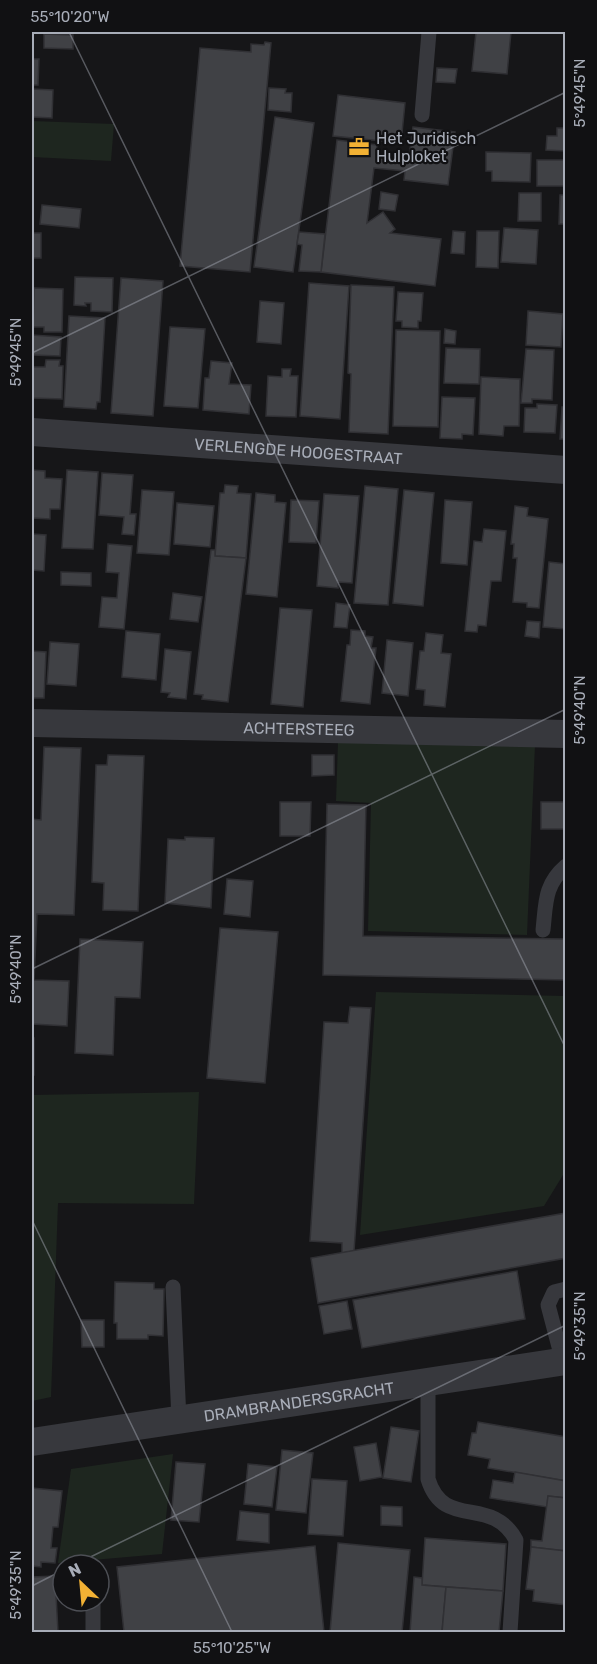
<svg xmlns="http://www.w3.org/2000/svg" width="597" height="1664" font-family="Rubik,sans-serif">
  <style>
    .green { fill: #1e261f }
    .building { fill: #404145; stroke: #303034; stroke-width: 1.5 }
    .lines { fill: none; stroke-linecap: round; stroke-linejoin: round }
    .service { stroke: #37383d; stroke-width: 15 }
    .minor { stroke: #37383d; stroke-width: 28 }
    .ticks { fill: none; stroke: #a8adb8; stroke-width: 1.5; stroke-opacity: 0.45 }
    .labels { text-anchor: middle; stroke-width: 4.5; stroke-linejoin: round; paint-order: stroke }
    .poi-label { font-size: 16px; fill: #a8adb8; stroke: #111113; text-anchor: start }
    .street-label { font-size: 16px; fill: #a8adb8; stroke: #111113 }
    .neatline { fill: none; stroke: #a8adb8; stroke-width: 2 }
    .ticks-label { font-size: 15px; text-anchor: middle; fill: #a8adb8 }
  </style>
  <rect width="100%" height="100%" fill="#161618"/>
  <g class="green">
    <polygon points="32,121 114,124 111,161 32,157"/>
    <polygon points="338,742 535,745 527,935 368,931 371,803 336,801"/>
    <polygon points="376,992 565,996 565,1155 563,1175 544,1206 360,1235"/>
    <polygon points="199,1092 194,1204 58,1203 51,1397 32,1401 32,1095"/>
    <polygon points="173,1454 162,1554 58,1563 71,1469"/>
  </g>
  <g class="building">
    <polygon points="476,32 511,32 507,74 472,71"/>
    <polygon points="44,34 73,35 73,49 44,48"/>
    <polygon points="265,42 271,43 250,272 180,266 200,48 251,52 251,44 264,45"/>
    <polygon points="32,59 39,59 38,85 32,85"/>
    <polygon points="437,68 457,69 455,83 436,82"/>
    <polygon points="269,88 286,89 285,93 292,93 291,112 268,110"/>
    <polygon points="32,89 53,90 52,118 32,117"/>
    <polygon points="338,95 405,103 401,143 333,136"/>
    <polygon points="275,117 314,123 293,272 254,267"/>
    <polygon points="413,127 455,132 448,185 404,180 405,171 374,168 367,223 383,212 395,229 390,233 441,239 435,286 321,272 337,140 377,145 376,154 409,157"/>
    <polygon points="557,128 565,128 566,151 546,150 547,136 557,136"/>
    <polygon points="486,152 531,153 530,182 492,181 492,171 486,171"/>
    <rect x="537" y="160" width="29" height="26"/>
    <polygon points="381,192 398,195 395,211 379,209"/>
    <polygon points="519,193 541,193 541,221 518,221"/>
    <polygon points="560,195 566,195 566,224 559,224"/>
    <polygon points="42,205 81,209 79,228 40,224"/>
    <polygon points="504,228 538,230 536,264 501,262"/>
    <polygon points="453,231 465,232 464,254 451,253"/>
    <polygon points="477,231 499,231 498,268 476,267"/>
    <polygon points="299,232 325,234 321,272 299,271 302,245 297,244"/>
    <rect x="32" y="233" width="9" height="25"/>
    <polygon points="75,277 113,278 112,312 91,311 91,303 85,303 86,306 74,305"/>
    <polygon points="121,278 163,281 153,416 111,413"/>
    <polygon points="309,283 349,286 340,419 300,416"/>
    <polygon points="351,285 394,287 388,434 349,432 351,374 348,373"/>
    <polygon points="34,288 63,289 62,332 44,332 44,327 33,327"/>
    <polygon points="398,292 423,293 421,321 418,321 418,328 402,327 402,321 396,321"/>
    <polygon points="260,301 284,303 281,344 257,342"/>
    <polygon points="528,311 563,314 561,347 526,345"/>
    <polygon points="69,316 105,318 100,402 97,402 96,409 64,407"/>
    <polygon points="170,327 205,329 198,408 164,406"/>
    <polygon points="445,329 456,331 455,344 444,343"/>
    <polygon points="396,330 440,331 438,427 393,426"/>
    <polygon points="32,335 61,337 60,356 32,355"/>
    <polygon points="446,348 480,349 479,384 444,383"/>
    <polygon points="526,349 554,350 552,400 532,399 532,403 521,403"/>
    <polygon points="46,360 60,360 59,366 63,366 62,399 32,398 32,367 45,367"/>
    <polygon points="211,361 232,363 229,384 251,385 249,414 203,410 205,378 209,378"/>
    <polygon points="282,369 291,369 290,376 298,376 296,417 266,416 268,376 282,377"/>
    <polygon points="481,377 520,379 519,426 504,426 503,436 479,434"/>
    <polygon points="442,397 475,398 473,435 462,434 462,439 440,438"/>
    <polygon points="537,404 557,405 555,433 524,432 525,408 537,408"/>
    <polygon points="562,407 566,407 566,439 560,439"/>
    <polygon points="32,470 45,471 45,478 62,479 60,509 50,509 50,519 32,518"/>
    <polygon points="67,470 98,472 93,549 62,548"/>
    <polygon points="102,473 133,475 130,514 136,514 134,535 122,534 124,517 99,515"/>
    <polygon points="225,485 238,486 237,493 251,494 246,558 215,556 220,493 224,493"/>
    <polygon points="365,486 398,489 388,605 354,603"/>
    <polygon points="142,490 174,492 169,555 137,553"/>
    <polygon points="404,490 434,493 423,606 393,603"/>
    <polygon points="256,493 275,495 275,502 286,503 277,597 246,594"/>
    <polygon points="324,494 359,496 352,583 338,582 338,588 317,586"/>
    <polygon points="291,500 319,501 316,543 289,542"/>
    <polygon points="445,500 472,502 467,565 441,563"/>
    <polygon points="177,503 214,506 210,547 174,544"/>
    <polygon points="515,506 528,508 527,516 548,519 539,608 527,607 527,603 513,602 517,558 513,558 514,544 511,544"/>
    <polygon points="484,529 506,531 501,581 491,581 486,626 478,625 477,632 465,631 474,541 482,542"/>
    <polygon points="32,534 46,535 44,571 32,570"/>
    <polygon points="108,544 132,546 124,629 99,627 102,597 117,598 119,573 106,572"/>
    <polygon points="211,550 215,550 215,556 246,558 228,702 202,699 203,695 194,694"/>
    <polygon points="549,562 566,564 566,629 543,627"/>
    <polygon points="61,572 91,573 91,586 61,585"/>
    <polygon points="173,593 202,597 198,622 170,619"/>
    <polygon points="336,603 350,605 347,628 334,627"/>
    <polygon points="280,608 312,610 303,707 271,704"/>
    <polygon points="527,621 540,622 539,638 525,636"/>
    <polygon points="351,630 365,631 365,636 373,637 371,648 376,648 370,704 341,701 347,645 350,645"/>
    <polygon points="126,631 160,634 156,680 122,677"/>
    <polygon points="426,633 443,635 441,653 451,654 445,707 424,705 425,690 416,689 420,651 424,651"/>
    <polygon points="387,640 413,643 408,696 382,693"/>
    <polygon points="50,642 79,644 76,686 47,684"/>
    <polygon points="165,649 191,652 186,699 168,697 170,693 161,692"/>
    <polygon points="32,651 46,652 44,698 33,698 33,701"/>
    <polygon points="44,747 81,748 74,915 37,914 34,980 69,981 67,1026 32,1024 32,819 41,820"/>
    <polygon points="108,755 144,756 138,911 103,910 104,883 92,882 96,765 107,765"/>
    <polygon points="312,755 334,755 334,775 312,776"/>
    <polygon points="280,802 311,802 310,836 280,836"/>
    <rect x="541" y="802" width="25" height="27"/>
    <polygon points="327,804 366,805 363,936 566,939 566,980 323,975"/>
    <polygon points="185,837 214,838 211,908 165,903 168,839 185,840"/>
    <polygon points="227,879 253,881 250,917 224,914"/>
    <polygon points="220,928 278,932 265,1083 207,1078"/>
    <polygon points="80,939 143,942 140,998 115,997 113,1055 75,1053"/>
    <polygon points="350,1007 371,1008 354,1251 342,1253 342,1243 310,1241 324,1022 348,1023"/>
    <rect x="32" y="1038" width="2" height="37"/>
    <polygon points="566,1213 566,1258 318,1303 311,1258"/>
    <polygon points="517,1271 525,1319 362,1348 353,1300"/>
    <polygon points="115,1282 154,1283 154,1289 164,1289 163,1336 148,1335 148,1339 117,1339 117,1323 114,1323"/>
    <polygon points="347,1301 352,1329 324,1334 319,1306"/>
    <polygon points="81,1320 104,1320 104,1347 82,1347"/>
    <polygon points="478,1422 566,1437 566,1481 488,1468 490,1459 468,1455 472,1433 476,1433"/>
    <polygon points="391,1427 419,1431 411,1482 383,1478"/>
    <polygon points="376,1443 382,1477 360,1481 354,1447"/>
    <polygon points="282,1450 313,1453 306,1513 276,1510"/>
    <polygon points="176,1462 205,1464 199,1522 171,1520"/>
    <polygon points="248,1464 277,1467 272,1507 244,1504"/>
    <polygon points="515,1472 566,1481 566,1498 548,1496 547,1507 490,1498 493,1480 513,1483"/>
    <polygon points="312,1479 347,1481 343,1536 308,1534"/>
    <polygon points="32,1488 62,1491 58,1527 53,1527 51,1548 57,1548 55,1563 41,1562 41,1567 32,1566"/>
    <polygon points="548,1496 566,1498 566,1551 531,1547 531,1540 542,1541"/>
    <polygon points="381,1506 402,1507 402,1526 381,1525"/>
    <polygon points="240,1511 269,1514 269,1543 237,1540"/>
    <polygon points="425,1538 506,1544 503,1591 422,1585"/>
    <polygon points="338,1543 410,1550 402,1632 330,1632"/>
    <polygon points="315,1546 324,1632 124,1632 117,1567"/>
    <polygon points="531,1547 566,1551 566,1605 533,1601 534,1590 526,1589"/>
    <polygon points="55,1576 58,1632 32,1632 32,1577"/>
    <polygon points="414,1577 422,1578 422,1585 446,1587 442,1632 410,1632"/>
    <polygon points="446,1587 503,1591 499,1632 442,1632"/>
  </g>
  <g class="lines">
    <g class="service">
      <polyline points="422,115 429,32"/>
      <path d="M 543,930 C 546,903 544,885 566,866"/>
      <polyline points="173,1287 179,1420"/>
      <polyline points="563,1362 548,1305 554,1292 566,1289"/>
      <path d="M 428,1382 L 428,1479 C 444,1531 491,1494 516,1540 L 510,1632"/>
      <polyline points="93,1601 93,1632"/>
    </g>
    <g class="minor">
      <path id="s1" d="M 32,432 L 566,470"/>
      <path id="s2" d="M 32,723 L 566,734"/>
      <path id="s3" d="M 32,1442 L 566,1361"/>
    </g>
  </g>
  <path class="ticks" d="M 69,32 L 566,1049M 32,353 L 566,92M 32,969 L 566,709M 32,1220 L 232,1632M 74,1565 L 566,1325M 32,1586 L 63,1570"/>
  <defs>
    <g id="office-bare" transform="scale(1.62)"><path d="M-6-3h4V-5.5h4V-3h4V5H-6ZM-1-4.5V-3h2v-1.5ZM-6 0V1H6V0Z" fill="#f2b134" stroke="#111113" stroke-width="2.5" paint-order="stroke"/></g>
  </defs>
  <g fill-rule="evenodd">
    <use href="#office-bare" x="359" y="147"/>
  </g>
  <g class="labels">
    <g class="poi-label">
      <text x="376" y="144">Het Juridisch<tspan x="376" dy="18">Hulploket</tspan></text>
    </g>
    <g class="street-label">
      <text dy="6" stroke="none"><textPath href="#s1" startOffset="267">VERLENGDE HOOGESTRAAT</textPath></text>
      <text dy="6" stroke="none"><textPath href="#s2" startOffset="267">ACHTERSTEEG</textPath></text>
      <text dy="6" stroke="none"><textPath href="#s3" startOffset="270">DRAMBRANDERSGRACHT</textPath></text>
    </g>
  </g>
  <rect width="597" height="1664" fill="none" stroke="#111113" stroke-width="66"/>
  <g transform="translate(81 1583) rotate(334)"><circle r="28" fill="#111113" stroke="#4d4f55" stroke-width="1.5"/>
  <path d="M0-4.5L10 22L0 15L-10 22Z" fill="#f2b134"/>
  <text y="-9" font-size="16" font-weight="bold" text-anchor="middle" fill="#a8adb8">N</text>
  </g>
  <rect x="33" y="33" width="531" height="1598" class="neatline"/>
  <g class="ticks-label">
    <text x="70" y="22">55°10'20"W</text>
    <text transform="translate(580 93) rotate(-90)" y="5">5°49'45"N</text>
    <text transform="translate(16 352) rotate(-90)" y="5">5°49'45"N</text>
    <text transform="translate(580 710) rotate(-90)" y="5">5°49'40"N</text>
    <text transform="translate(16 969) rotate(-90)" y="5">5°49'40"N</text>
    <text transform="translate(580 1326) rotate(-90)" y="5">5°49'35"N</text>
    <text transform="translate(16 1585) rotate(-90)" y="5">5°49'35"N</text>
    <text x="232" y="1653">55°10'25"W</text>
  </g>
</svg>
